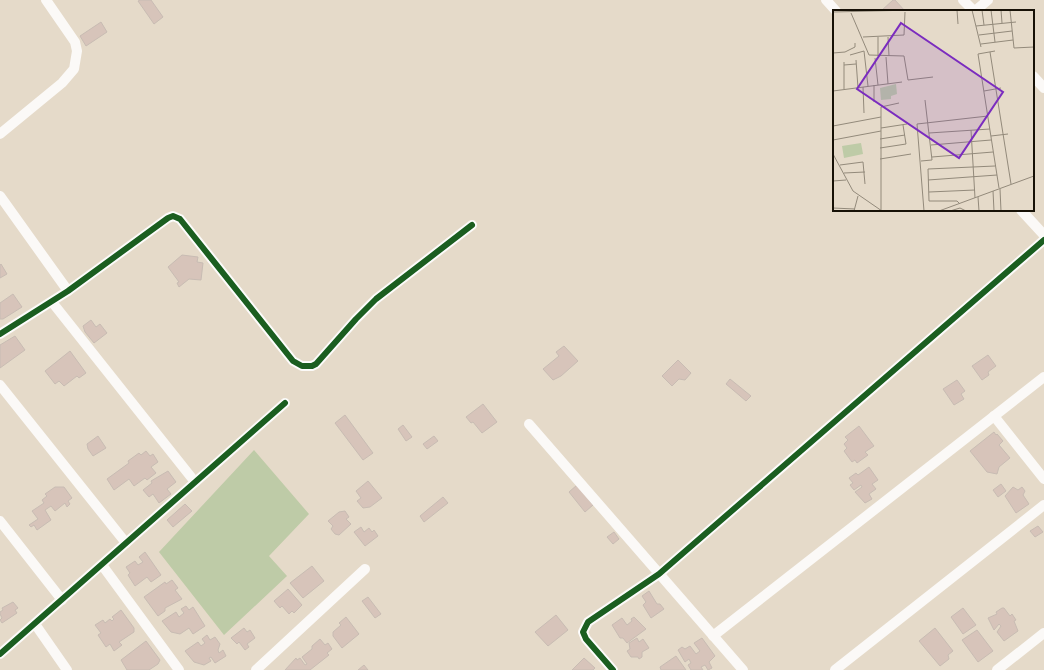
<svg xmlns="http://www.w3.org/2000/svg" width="1044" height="670" font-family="Literata,serif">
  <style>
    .green { fill: #becba7 }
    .building { fill: #d7c4ba; stroke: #c8bcb3 }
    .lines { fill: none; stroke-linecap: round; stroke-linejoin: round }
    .minor { stroke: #fbf9f7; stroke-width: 10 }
    .cycleway-casing { stroke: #fff; stroke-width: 8 }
    .cycleway { stroke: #1b5e20; stroke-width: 6 }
    .inset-road { fill: none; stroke: #938a7b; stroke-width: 1 }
    .view { fill: #7b2cbf; fill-opacity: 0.15; stroke: #7b2cbf; stroke-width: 2 }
    .inset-edge { fill: none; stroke: #171106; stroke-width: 2 }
  </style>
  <rect width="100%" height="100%" fill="#e5dac9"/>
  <polygon class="green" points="254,450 309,514 269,556 287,576 224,635 159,552"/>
  <g class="building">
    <polygon points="140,0 151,0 163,17 154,24 138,1"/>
    <polygon points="893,0 895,0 905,11 881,11"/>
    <polygon points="101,22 107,32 86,46 80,36"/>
    <polygon points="182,255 198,257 197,262 203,263 201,280 189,279 179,287 177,283 179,282 168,267"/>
    <polygon points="1,264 7,274 0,278 0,265"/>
    <polygon points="13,294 22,307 3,319 0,319 0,303"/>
    <polygon points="91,320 96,327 100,324 107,333 94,343 85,332 83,326"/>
    <polygon points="15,336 25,350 0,368 0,345"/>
    <polygon points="564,346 578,361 561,376 553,380 543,369 559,356 556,352"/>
    <polygon points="70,351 86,373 79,378 77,376 64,386 59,381 55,384 45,371"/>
    <polygon points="988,355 996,366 988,372 989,375 982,380 972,366"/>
    <polygon points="678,360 691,373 685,380 679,379 672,386 662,376"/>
    <polygon points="730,379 751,396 746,401 726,384"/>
    <polygon points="957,380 965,391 961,394 964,399 954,405 943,389"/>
    <polygon points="483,404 497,422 482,433 473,422 471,423 466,417"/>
    <polygon points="345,415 373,453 363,460 335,423"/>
    <polygon points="403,425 412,437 406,441 398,429"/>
    <polygon points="859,426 874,446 865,452 868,455 857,463 855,460 852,462 844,451 847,448 844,444 848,440 845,437"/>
    <polygon points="994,432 996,435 997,434 1003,441 999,445 1010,458 999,467 997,474 987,472 970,451"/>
    <polygon points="98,436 106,448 93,456 88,449 87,444"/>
    <polygon points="434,436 438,441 427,449 423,444"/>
    <polygon points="146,451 150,456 153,454 158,462 151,467 156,473 147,480 145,478 134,486 129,479 114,490 107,479 129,463 128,461 139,453 141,455"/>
    <polygon points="869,467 878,480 872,484 876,489 869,494 872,499 865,503 855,492 862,487 861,485 854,490 850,485 853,483 849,478 856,473 858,475"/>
    <polygon points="168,471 176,482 167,489 171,494 159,503 153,494 149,497 143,490 152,483 151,481"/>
    <polygon points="368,481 382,498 370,507 363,508 357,501 361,498 356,491"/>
    <polygon points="1001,484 1006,491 998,497 993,490"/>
    <polygon points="577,485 593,505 585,512 569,492"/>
    <polygon points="55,487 64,487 72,498 68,501 70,504 67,507 65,503 55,511 51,506 45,510 51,520 37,530 34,525 31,527 29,525 38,519 32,511 44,503 42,500 47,496 45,494"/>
    <polygon points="1013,487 1018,490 1022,487 1025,491 1023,495 1029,504 1016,513 1005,496"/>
    <polygon points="443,497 448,503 424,522 420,516"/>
    <polygon points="185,504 192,511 173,527 167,520"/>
    <polygon points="345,511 349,517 346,519 351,524 339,535 335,534 331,529 333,526 328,521 339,512"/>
    <polygon points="1038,526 1043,532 1035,537 1030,531"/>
    <polygon points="361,527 364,532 369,528 372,532 374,530 378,536 365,546 354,532"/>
    <polygon points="614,532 619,539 613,544 607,537"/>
    <polygon points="145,552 161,575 151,582 147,577 135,586 128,575 130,573 126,567 135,561 138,565 143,562 139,557"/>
    <polygon points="312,566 324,581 303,598 290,583"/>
    <polygon points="172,580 178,588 175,590 182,599 165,608 165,611 158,616 144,597 165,582 166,584"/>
    <polygon points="288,589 302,605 294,613 292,611 289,614 282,606 280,608 274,601"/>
    <polygon points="649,591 657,604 660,604 664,609 651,618 643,605 646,602 642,596"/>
    <polygon points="368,597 381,614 375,618 362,601"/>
    <polygon points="13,602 18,608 15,610 17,613 2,623 0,620 2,618 0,614 0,612 3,610 2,608"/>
    <polygon points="186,606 189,610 193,607 205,626 193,634 189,628 180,634 171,632 162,621 176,612 179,617 184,613 181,609"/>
    <polygon points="963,608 976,625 963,634 951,617"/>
    <polygon points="1002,608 1004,608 1010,616 1012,614 1016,620 1014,621 1018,631 1004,641 997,632 1001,626 999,624 994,630 988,618 997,614 996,612"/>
    <polygon points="121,610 134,628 134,632 119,642 122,645 114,651 110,644 106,647 98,635 101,633 95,625 103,620 105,623 110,619 112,621 114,619 112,617"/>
    <polygon points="556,615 568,630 548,646 535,632"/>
    <polygon points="346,617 359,634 342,648 333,636 333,632 341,625 339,623"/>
    <polygon points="634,617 646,629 627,643 623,638 620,638 612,625 622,618 627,625 632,621 631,619"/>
    <polygon points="244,628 247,632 250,630 255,638 247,644 249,647 245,650 239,642 237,644 231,638"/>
    <polygon points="935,628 953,651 948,655 949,659 940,666 919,641"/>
    <polygon points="977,630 993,651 978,662 962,640"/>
    <polygon points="207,635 210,640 215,637 220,644 218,650 219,653 223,650 226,656 215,663 211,657 209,658 211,661 204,665 194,662 185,651 198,642 201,646 205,643 202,639"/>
    <polygon points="637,638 639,642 643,639 649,648 642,652 642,657 639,659 638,657 631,657 627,651 630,649 629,643"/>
    <polygon points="702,638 715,656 709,662 712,668 708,670 705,665 701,667 703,670 691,670 688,665 691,663 689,659 685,662 678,650 682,647 685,649 690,646 696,654 700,651 694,643"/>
    <polygon points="320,639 325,645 328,643 332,649 327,653 329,655 310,670 285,670 296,658 297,660 300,658 305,665 307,664 302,657 312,649 312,646"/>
    <polygon points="146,641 160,660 158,664 149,670 127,670 121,660"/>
    <polygon points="676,656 686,670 661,670 660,667"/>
    <polygon points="584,658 595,668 593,670 572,670"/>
    <polygon points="364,665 368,670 358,670"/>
  </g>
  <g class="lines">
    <g class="minor">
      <polyline points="826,0 836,11"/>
      <polyline points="963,0 974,11"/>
      <polyline points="975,11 988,0"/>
      <polyline points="1033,76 1044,88"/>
      <polyline points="0,134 62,83 74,69 77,51 75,42 46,0"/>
      <polyline points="0,196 68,291"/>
      <polyline points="1021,210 1044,235"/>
      <polyline points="52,302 195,482"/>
      <polyline points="0,334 68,291 168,218 173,216 180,219 293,361 302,366 312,366 316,364 356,319 376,299 472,225"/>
      <polyline points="0,385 126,543"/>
      <polyline points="994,416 1044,479"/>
      <polyline points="529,424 743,670"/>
      <polyline points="0,521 62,600"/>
      <polyline points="102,565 179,670"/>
      <polyline points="35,624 67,670"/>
      <polyline points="713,636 1044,377"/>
      <polyline points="0,654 285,403"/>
      <polyline points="256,670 365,569"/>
      <polyline points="613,670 586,639 583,632 588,622 659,574 1044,240"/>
      <polyline points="835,670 1044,505"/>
      <polyline points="997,670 1044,633"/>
    </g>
    <g class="cycleway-casing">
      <g id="cycleway">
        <polyline points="0,334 68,291 168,218 173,216 180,219 293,361 302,366 312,366 316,364 356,319 376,299 472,225"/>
        <polyline points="0,654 285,403"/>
        <polyline points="613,670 586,639 583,632 588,622 659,574 1044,240"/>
      </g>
    </g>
    <use href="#cycleway" class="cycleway"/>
  </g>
  <g transform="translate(833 10)">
    <rect width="201" height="201" fill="#e5dac9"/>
    <path d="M 63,74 L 64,84 L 58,86 L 58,89 L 48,90 L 47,78 ZM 28,133 L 30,144 L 11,148 L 9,136 Z" fill="#becba7"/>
    <path class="inset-road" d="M 124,0 L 125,14M 139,0 L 148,37M 149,0 L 151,15M 158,0 L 162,32M 168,0 L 169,13M 177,0 L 181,38 L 201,37M 0,2 L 79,0M 18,3 L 36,45 L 71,46 L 75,70 L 100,67M 143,16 L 183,12M 146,25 L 179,21M 30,27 L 71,25 L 72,2M 45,27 L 45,46M 55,27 L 56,46M 148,34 L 180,30M 31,41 L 35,76M 162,41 L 145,44 L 166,178M 157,42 L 178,174M 0,43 L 12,42 L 22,37 L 22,33M 17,45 L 31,41M 53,47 L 55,74M 42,48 L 45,75M 23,50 L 25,78M 11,52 L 11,79M 11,55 L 23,54M 41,75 L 41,92M 30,77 L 31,103M 0,81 L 69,72M 151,81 L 168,78M 0,116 L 48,107M 48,118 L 74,114M 138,120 L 142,188M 96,123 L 157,119M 158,126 L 175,124M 47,129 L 72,125M 0,130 L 48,121M 98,135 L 158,130M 47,138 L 73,134 L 70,115M 0,144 L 20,181 L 49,201M 99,147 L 160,142M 47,149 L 78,144M 88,151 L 99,150 L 92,90M 7,155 L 30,152 L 32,174M 11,163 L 32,162M 95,170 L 164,165M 0,171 L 13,170M 167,179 L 168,201M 160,181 L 161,201M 96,182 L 142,180M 145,187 L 146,201M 127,194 L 124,191 L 96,191 L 95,159 L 162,156M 0,198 L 22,199M 48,200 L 48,97 L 66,93M 21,201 L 25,186M 91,201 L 84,114 L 155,106M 106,201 L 201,166M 117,201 L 127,198 L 133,201"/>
    <path class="view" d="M 68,13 L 170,82 L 126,148 L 24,79 Z"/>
    <rect width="201" height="201" class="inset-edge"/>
  </g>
</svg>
